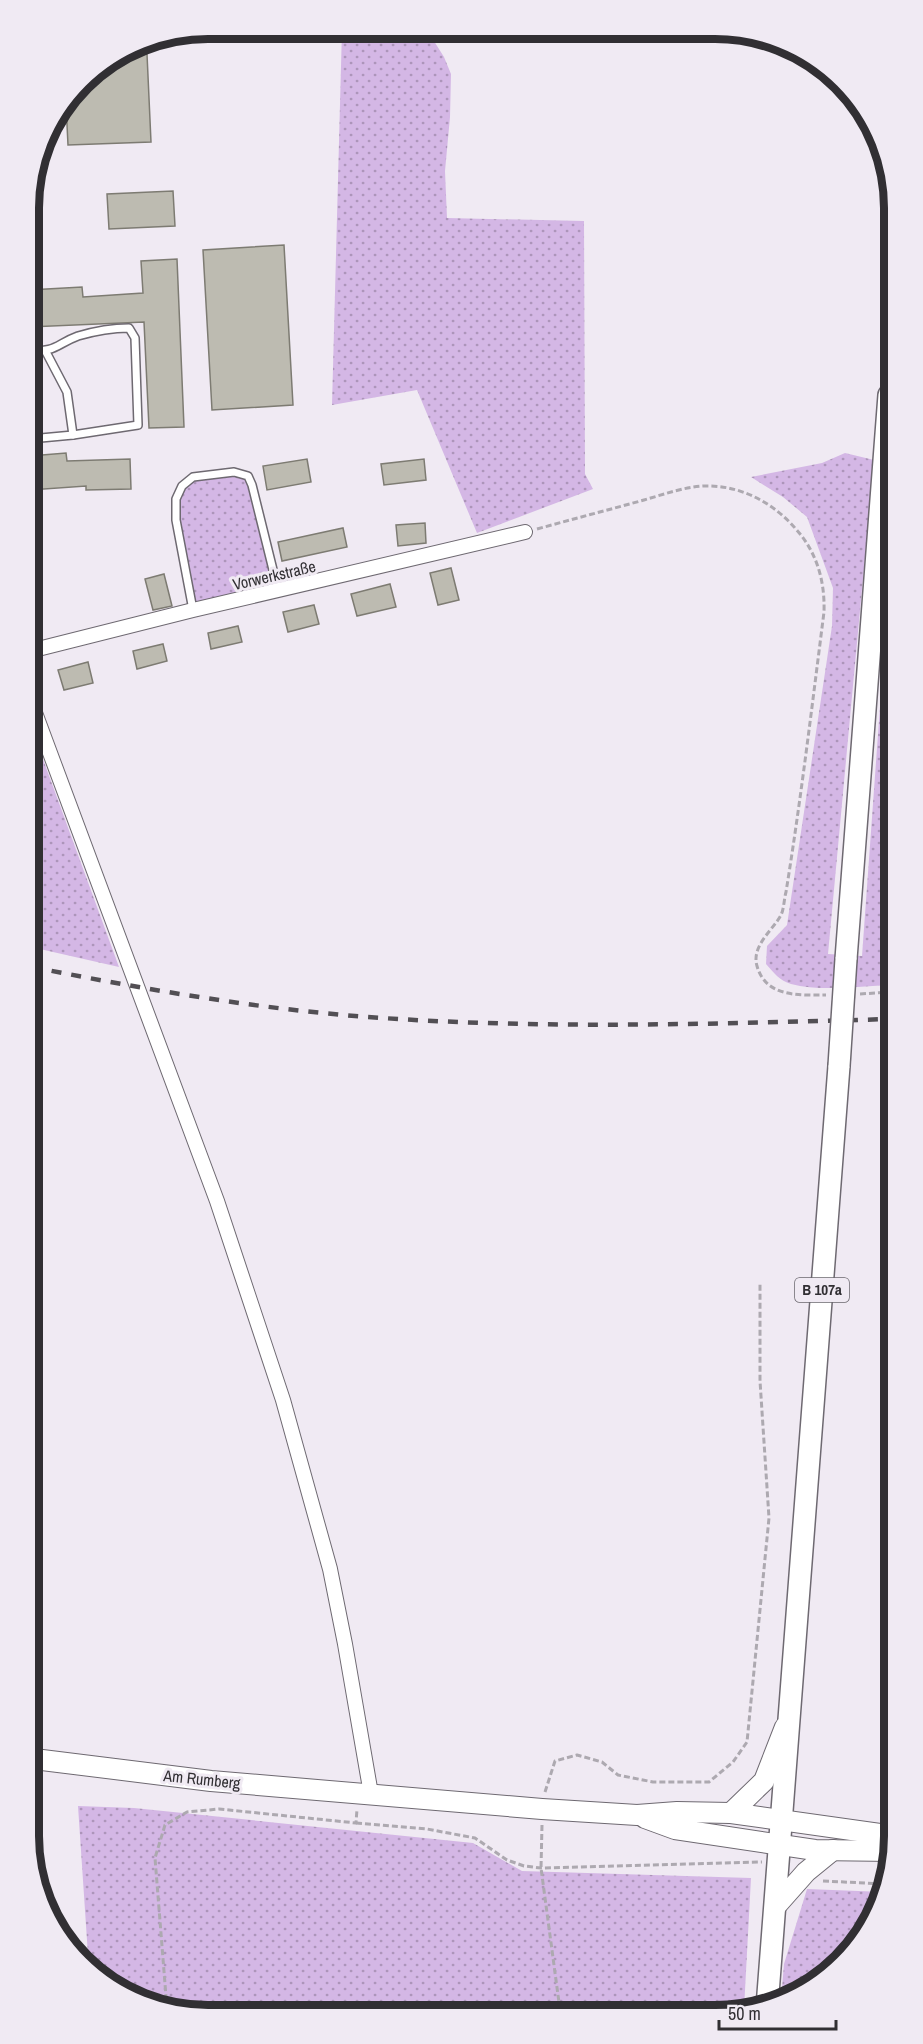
<svg xmlns="http://www.w3.org/2000/svg" width="923" height="2044" font-family="'Archivo Narrow',sans-serif">
  <style>
    .grass { fill: url(#grass-dots) }
    .building { fill: #bdbbb1; stroke: #7d7b72; stroke-width: 1.5 }
    .lines { fill: none; stroke-linecap: round; stroke-linejoin: round }
    .service-casing { stroke: #6e6971; stroke-width: 10 }
    .minor-casing { stroke: #6e6971; stroke-width: 16 }
    .secondary-casing { stroke: #6e6971; stroke-width: 22 }
    .primary-casing { stroke: #6e6971; stroke-width: 24 }
    .path { stroke: #ada9b0; stroke-width: 3; stroke-dasharray: 6 3; stroke-linecap: butt }
    .service { stroke: #fff; stroke-width: 7 }
    .minor { stroke: #fff; stroke-width: 14 }
    .secondary { stroke: #fff; stroke-width: 20 }
    .primary { stroke: #fff; stroke-width: 21 }
    .rail { stroke: #524f54; stroke-width: 4.5; stroke-dasharray: 10 10; stroke-linecap: butt }
    .primary-bridge-casing { stroke: #6e6971; stroke-width: 24; stroke-linecap: butt }
    .primary-bridge { stroke: #fff; stroke-width: 21 }
    .labels { text-anchor: middle; stroke-width: 6; stroke-linejoin: round; paint-order: stroke }
    .shield { fill: #f0eaf3; stroke: #6a676d; stroke-width: 1.5 }
    .shield-label { font-size: 15px; font-weight: bold; fill: #312f33 }
    .street-label { font-size: 16px; fill: #312f33; stroke: #f0eaf3 }
    .rim { fill: none; stroke: #312f33; stroke-width: 8 }
  </style>
  <defs>
    <pattern id="grass-dots" width="8" height="8" patternUnits="userSpaceOnUse" patternTransform="scale(1.5)"><rect width="8" height="8" fill="#d4b7e5"/><path d="M2 2h.1M6 6h.1" fill="none" stroke="#ad95ba" stroke-width="1.8" stroke-linecap="round"/></pattern>
  </defs>
  <rect width="100%" height="100%" fill="#f0eaf3"/>
  <g class="grass">
    <polygon points="342,29 427,30 444,57 451,74 450,117 445,171 447,218 584,221 585,474 593,489 477,533 417,390 332,405"/>
    <path d="M 845,453 L 874,460 L 828,954 L 862,956 L 890,568 L 891,985 C 861,986 821,992 791,984 C 780,981 773,972 766,964 L 767,946 L 787,925 L 832,626 L 833,588 L 807,517 L 783,497 L 751,477 L 822,463 Z"/>
    <polygon points="234,472 248,476 279,591 193,610 176,499 193,477"/>
    <polygon points="31,722 40,751 119,967 31,947"/>
    <polygon points="78,1806 134,1808 473,1843 522,1871 751,1878 744,2009 173,2012 89,1970"/>
    <path d="M 807,1889 L 884,1892 C 876,1927 845,1963 815,1985 C 806,1992 792,1996 781,2000 L 784,1964 Z"/>
  </g>
  <g class="building">
    <polygon points="147,54 151,142 68,145 66,104 89,73 118,56"/>
    <polygon points="173,191 175,226 109,229 107,194"/>
    <polygon points="284,245 293,405 212,410 203,250"/>
    <polygon points="177,259 184,427 149,428 144,322 29,327 29,290 82,287 83,297 143,293 141,261"/>
    <polygon points="66,453 67,461 130,459 131,489 86,490 86,486 30,490 30,456"/>
    <polygon points="307,459 311,482 267,490 263,466"/>
    <polygon points="424,459 426,480 384,485 381,464"/>
    <polygon points="425,523 426,543 398,546 396,525"/>
    <polygon points="343,528 347,547 282,561 278,542"/>
    <polygon points="451,568 459,600 438,605 430,573"/>
    <polygon points="164,574 172,606 153,610 145,579"/>
    <polygon points="390,584 396,607 357,616 351,594"/>
    <polygon points="314,605 319,624 288,632 283,612"/>
    <polygon points="238,626 242,642 211,649 208,633"/>
    <polygon points="163,644 167,661 137,669 133,651"/>
    <polygon points="88,662 93,683 64,690 58,670"/>
  </g>
  <g class="lines">
    <g class="service-casing">
      <g id="service">
        <path d="M 29,350 C 56,353 56,344 78,336 C 95,331 111,328 129,328 L 135,338 L 138,425 L 73,435 L 30,439"/>
        <polyline points="46,352 67,392 73,435"/>
        <polyline points="193,610 176,520 176,499 182,486 193,477 234,472 248,476 252,485 278,590"/>
      </g>
    </g>
    <g class="minor-casing">
      <g id="minor">
        <polyline points="30,651 193,610 525,532"/>
        <polyline points="31,693 34,710 217,1201 283,1400 330,1569 345,1644 371,1794"/>
      </g>
    </g>
    <g class="secondary-casing">
      <g id="secondary">
        <polyline points="34,1759 211,1781 542,1809 637,1815 677,1812 731,1813 894,1836"/>
        <polyline points="731,1813 764,1781 785,1727"/>
        <polyline points="645,1818 675,1829 815,1850 893,1851"/>
        <polyline points="775,1907 806,1872 833,1850"/>
      </g>
    </g>
    <g class="primary-casing">
      <g id="primary">
        <polyline points="846,959 889,395"/>
        <polyline points="767,2007 839,1066"/>
      </g>
    </g>
    <g class="path">
      <path d="M 537,529 C 573,519 608,510 644,500 C 665,494 689,485 711,486 C 744,487 774,504 795,528 C 817,552 825,581 824,612 C 812,706 801,799 786,892 C 784,899 784,909 781,915 C 773,930 751,946 757,966 C 766,998 800,995 826,995"/>
      <polyline points="860,994 891,992"/>
      <polyline points="545,1792 555,1761 577,1755 602,1762 618,1775 653,1782 709,1782 733,1762 747,1742 769,1518 760,1381 760,1283"/>
      <polyline points="356,1823 427,1829 475,1838 507,1860 524,1866 541,1868 762,1862"/>
      <polyline points="542,1825 541,1868 560,2010"/>
      <polyline points="823,1881 886,1884"/>
      <polyline points="167,2009 155,1858 165,1825 187,1812 219,1809 356,1823 357,1809"/>
    </g>
    <use href="#service" class="service"/>
    <use href="#minor" class="minor"/>
    <use href="#secondary" class="secondary"/>
    <use href="#primary" class="primary"/>
    <path class="rail" d="M 32,967 C 138,988 246,1007 355,1016 C 533,1030 713,1024 891,1019"/>
    <g class="primary-bridge-casing">
      <polyline id="primary-bridge" points="839,1066 846,959"/>
    </g>
    <use href="#primary-bridge" class="primary-bridge"/>
  </g>
  <g class="labels">
    <rect class="shield" x="795" y="1278" width="54" height="24" rx="4.5"/>
    <g class="shield-label">
      <text x="822" y="1295">B 107a</text>
    </g>
    <g class="street-label">
      <text transform="translate(274 575) rotate(-13)" y="6">Vorwerkstraße</text>
      <text transform="translate(202 1779) rotate(6)" y="6">Am Rumberg</text>
    </g>
  </g>
  <path d="M0 0H923V2044H0ZM208 39H715A169 169 0 0 1 884 208V1836A169 169 0 0 1 715 2005H208A169 169 0 0 1 39 1836V208A169 169 0 0 1 208 39Z" fill="#f0eaf3" fill-rule="evenodd"/>
  <path class="rim" d="M208 39H715A169 169 0 0 1 884 208V1836A169 169 0 0 1 715 2005H208A169 169 0 0 1 39 1836V208A169 169 0 0 1 208 39Z"/>
  <path d="M719 2020v9h117v-9" fill="none" stroke="#312f33" stroke-width="3"/>
  <text x="728" y="2020" font-size="18" fill="#312f33" stroke="#f0eaf3" stroke-width="4.5" paint-order="stroke">50 m</text>
</svg>
